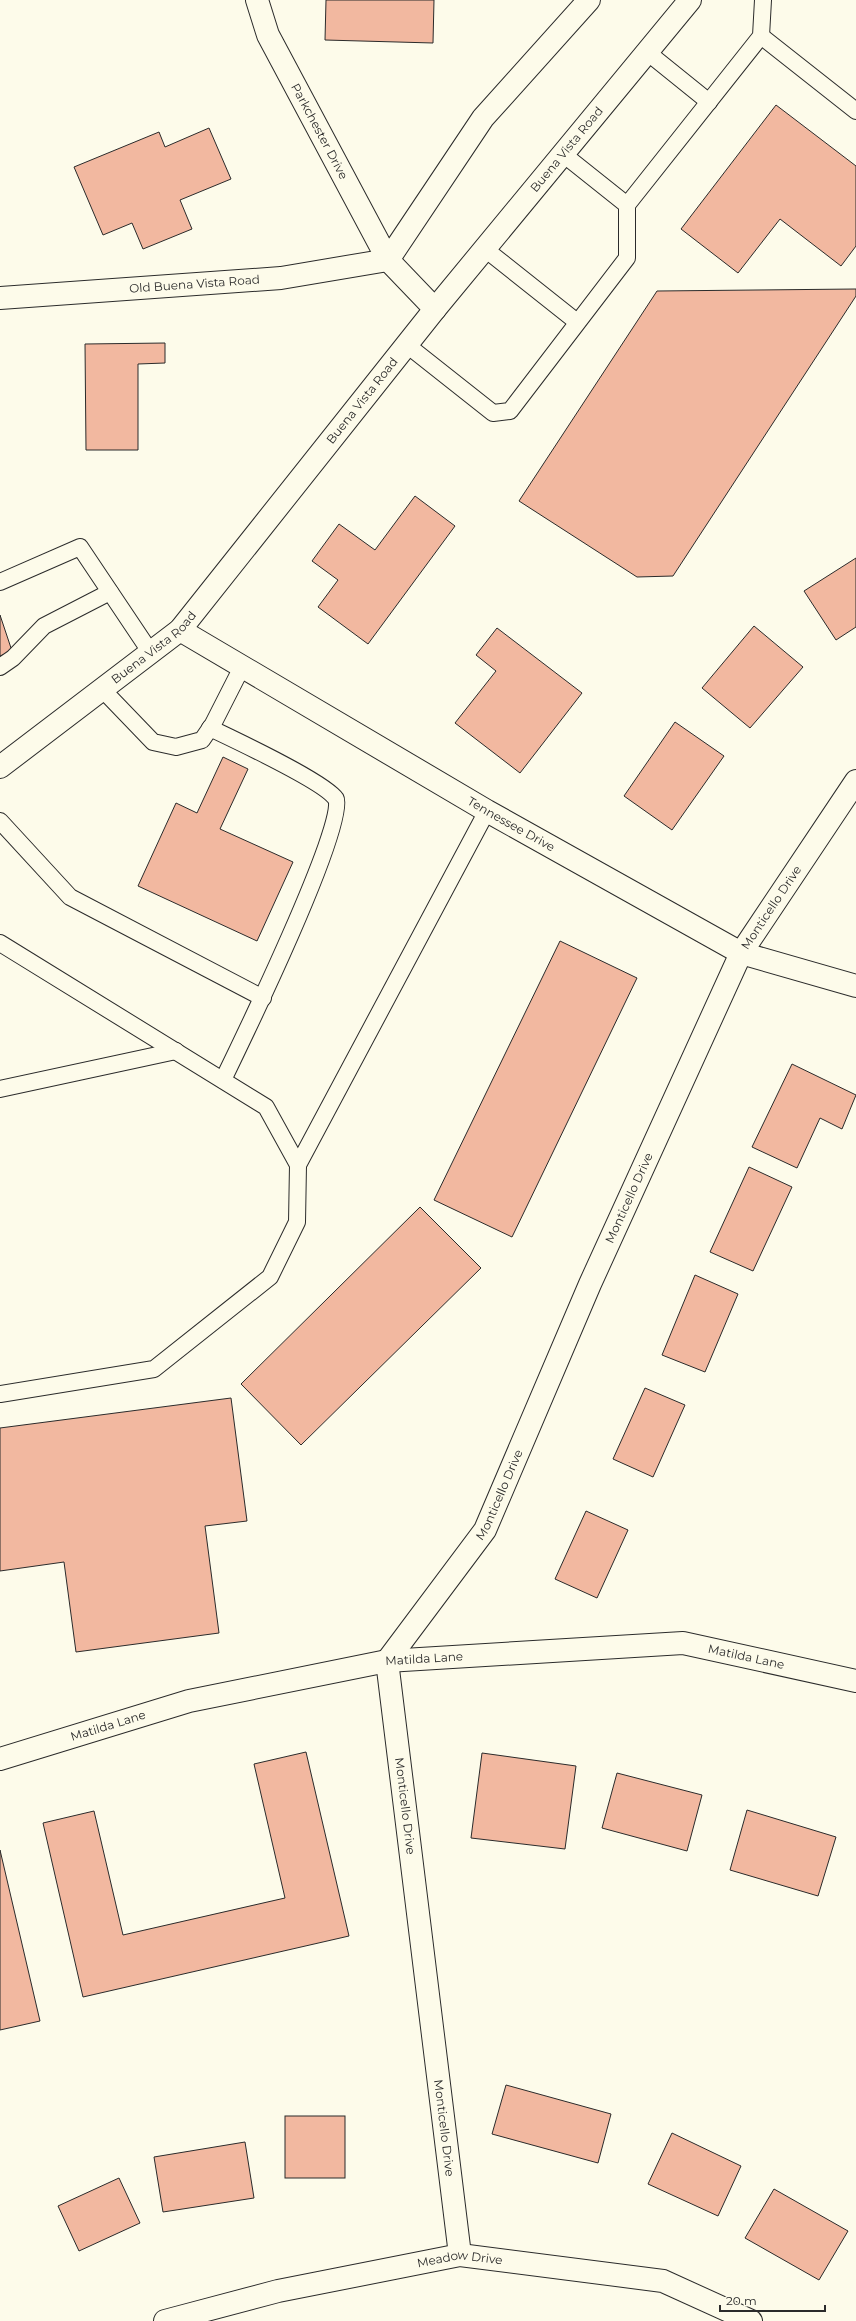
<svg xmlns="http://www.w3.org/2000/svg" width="856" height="2321" font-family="Montserrat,sans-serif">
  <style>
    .building { fill: #f2b8a0; stroke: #2b2b2b }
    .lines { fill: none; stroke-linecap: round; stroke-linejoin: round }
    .lane-casing { stroke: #2b2b2b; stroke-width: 18 }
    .street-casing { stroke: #2b2b2b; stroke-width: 24 }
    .primary-casing { stroke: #2b2b2b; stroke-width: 24 }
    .lane { stroke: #fdfbea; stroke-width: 16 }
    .street { stroke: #fdfbea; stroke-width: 22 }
    .primary { stroke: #fdfbea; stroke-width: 22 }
    .labels { text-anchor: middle; stroke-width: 3; stroke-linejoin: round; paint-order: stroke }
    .street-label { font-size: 12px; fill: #2b2b2b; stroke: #fdfbea }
  </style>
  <rect width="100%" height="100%" fill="#fdfbea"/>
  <g class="building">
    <polygon points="326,0 434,0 433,43 325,40"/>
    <polygon points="776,105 856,166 856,246 841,266 780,219 738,273 681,229"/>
    <polygon points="209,128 231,179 180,200 192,229 143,249 132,223 103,235 74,167 159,132 165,147"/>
    <polygon points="856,289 856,296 673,576 637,577 519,501 657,291"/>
    <polygon points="165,343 165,363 138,364 138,450 86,450 85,344"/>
    <polygon points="415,496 455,526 368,644 318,607 338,580 312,561 339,524 375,550"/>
    <polygon points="856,558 856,627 836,640 804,591"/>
    <polygon points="0,615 12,651 0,656"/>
    <polygon points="754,626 803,667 750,728 702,688"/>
    <polygon points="497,628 582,693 520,773 455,723 496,671 476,655"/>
    <polygon points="675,722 724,756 672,830 624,796"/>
    <polygon points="223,757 248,769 220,829 293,862 257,941 138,886 176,803 197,813"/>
    <polygon points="560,941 637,978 512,1237 434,1200"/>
    <polygon points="792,1064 856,1095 842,1129 820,1118 797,1168 752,1147"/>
    <polygon points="749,1167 792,1187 753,1271 710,1252"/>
    <polygon points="420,1207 481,1268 301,1445 241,1384"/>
    <polygon points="695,1275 738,1294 705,1372 662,1355"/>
    <polygon points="645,1388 685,1405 653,1477 613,1459"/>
    <polygon points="231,1398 247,1521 205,1526 219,1633 76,1652 64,1562 0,1571 0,1428"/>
    <polygon points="586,1511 628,1530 597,1598 555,1579"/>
    <polygon points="306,1752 349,1936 83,1997 43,1823 94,1811 123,1935 285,1898 254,1764"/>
    <polygon points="482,1753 576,1766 565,1849 471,1838"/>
    <polygon points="617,1773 702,1795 687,1851 602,1828"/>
    <polygon points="747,1810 836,1837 818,1896 730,1870"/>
    <polygon points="0,1850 40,2021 0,2030"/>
    <polygon points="506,2085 611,2114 598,2163 492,2134"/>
    <rect x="285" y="2116" width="60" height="62"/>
    <polygon points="672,2133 741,2166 718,2216 648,2184"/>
    <polygon points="245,2142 254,2198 163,2212 154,2157"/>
    <polygon points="119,2178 140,2223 79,2251 58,2206"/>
    <polygon points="774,2189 848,2231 819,2280 745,2238"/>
  </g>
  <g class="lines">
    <g class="lane-casing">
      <g id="lane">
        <polyline points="761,36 856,111"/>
        <polyline points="647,52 709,102"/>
        <polyline points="563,154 627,205"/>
        <polyline points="485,249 577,322"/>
        <polyline points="407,345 493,413 510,411 627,258 627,205 761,36 763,0"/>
        <polyline points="0,582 80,547 151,653"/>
        <polyline points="0,667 13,658 44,626 110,592"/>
        <polyline points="102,689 153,742 176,747 202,740 213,724 242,667"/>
        <path d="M 210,728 C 233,739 325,782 336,799 C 349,820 239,1047 223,1080"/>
        <polyline points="0,821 70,897 263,998"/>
        <polyline points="0,943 266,1107 298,1165 297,1222 270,1277 154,1369 0,1394"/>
        <polyline points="0,1089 176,1051"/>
        <polyline points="298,1165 487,811"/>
      </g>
    </g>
    <g class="street-casing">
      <g id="street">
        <path id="s1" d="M 257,0 L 268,35 L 388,260 L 435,309"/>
        <polyline points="388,260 483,118 589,0"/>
        <path id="s2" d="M 0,298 L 281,278 L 388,260"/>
        <path id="s3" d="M 180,630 L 487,811 L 741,953 L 856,986"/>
        <path id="s4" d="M 0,1759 L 189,1701 L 387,1661 L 683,1643 L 856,1681"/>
        <path id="s5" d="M 460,2255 L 387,1661 L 485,1530 L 590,1284 L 741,953 L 856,781"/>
        <path id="s6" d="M 165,2321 L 278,2291 L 460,2255 L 663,2281 L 751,2321"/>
      </g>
    </g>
    <g class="primary-casing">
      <g id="primary">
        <path id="s7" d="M 0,767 L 180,630 L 435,309 L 690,0"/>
      </g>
    </g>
    <use href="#lane" class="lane"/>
    <use href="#street" class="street"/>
    <use href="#primary" class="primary"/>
  </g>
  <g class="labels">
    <g class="street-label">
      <text dy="4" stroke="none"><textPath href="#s1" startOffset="146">Parkchester Drive</textPath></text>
      <text dy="4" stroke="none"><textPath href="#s7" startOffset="843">Buena Vista Road</textPath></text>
      <text dy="4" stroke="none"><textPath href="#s2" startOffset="195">Old Buena Vista Road</textPath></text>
      <text dy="4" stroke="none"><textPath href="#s7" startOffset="519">Buena Vista Road</textPath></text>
      <text dy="4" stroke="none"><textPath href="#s7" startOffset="195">Buena Vista Road</textPath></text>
      <text dy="4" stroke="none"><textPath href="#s3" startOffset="384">Tennessee Drive</textPath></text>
      <text dy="4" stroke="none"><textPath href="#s5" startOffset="1448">Monticello Drive</textPath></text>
      <text dy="4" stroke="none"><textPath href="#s5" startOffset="1124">Monticello Drive</textPath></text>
      <text dy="4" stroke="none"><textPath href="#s5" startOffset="800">Monticello Drive</textPath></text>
      <text dy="4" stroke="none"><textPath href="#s4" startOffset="761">Matilda Lane</textPath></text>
      <text dy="4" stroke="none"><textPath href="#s4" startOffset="437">Matilda Lane</textPath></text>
      <text dy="4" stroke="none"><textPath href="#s4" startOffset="113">Matilda Lane</textPath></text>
      <text transform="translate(405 1806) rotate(83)" y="4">Monticello Drive</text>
      <text transform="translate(444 2128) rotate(83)" y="4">Monticello Drive</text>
      <text dy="4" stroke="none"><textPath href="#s6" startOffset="302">Meadow Drive</textPath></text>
    </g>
  </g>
  <path d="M720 2305v6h105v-6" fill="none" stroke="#2b2b2b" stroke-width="2"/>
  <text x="726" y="2305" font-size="12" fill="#2b2b2b" stroke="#fdfbea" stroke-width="3" paint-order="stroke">20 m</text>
</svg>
